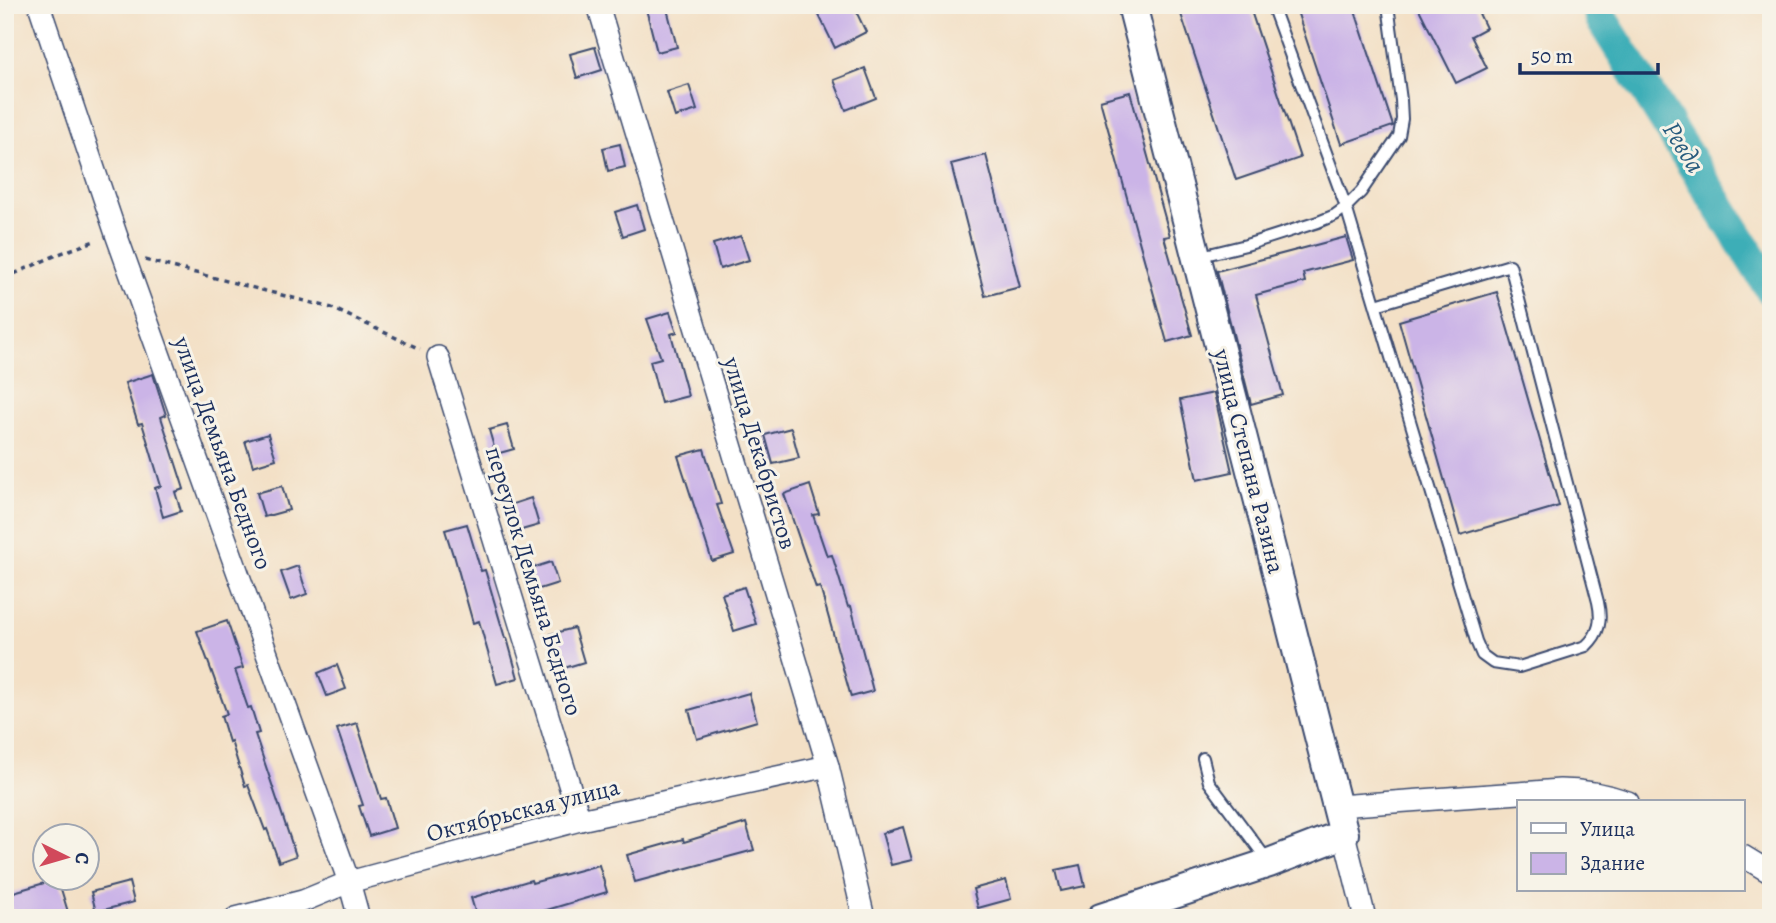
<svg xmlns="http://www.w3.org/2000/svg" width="1776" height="923" font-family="Alegreya,serif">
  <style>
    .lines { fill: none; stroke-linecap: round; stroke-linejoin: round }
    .river { stroke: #3daeb7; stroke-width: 33 }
    .building { fill: #cbb4e7 }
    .service-casing { stroke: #3b4a6e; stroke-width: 14 }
    .minor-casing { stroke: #3b4a6e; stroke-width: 24 }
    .tertiary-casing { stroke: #3b4a6e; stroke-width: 32 }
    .path { stroke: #3b4a6e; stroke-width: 3.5; stroke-dasharray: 5 5; stroke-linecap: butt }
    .service { stroke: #fff; stroke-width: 10 }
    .minor { stroke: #fff; stroke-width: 21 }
    .tertiary { stroke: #fff; stroke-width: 28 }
    .labels { text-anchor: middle; stroke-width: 6; stroke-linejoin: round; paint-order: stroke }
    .street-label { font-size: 24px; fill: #1b2f5e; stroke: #f7f3e8 }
    .water-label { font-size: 26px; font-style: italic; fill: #275b7d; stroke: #f7f3e8 }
  </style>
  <rect width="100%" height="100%" fill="#f7f3e8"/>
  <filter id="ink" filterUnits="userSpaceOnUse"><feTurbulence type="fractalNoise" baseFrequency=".0143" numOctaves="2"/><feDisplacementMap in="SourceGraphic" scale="14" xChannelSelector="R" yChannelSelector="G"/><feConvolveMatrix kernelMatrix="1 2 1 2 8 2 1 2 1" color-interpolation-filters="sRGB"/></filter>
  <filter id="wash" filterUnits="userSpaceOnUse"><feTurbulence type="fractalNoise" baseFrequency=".00686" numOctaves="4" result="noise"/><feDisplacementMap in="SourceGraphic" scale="28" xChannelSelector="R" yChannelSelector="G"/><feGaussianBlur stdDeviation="1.57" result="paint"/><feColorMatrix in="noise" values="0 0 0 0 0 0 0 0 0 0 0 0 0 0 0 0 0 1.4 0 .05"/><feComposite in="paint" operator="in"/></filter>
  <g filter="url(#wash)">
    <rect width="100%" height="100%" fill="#f3e0c6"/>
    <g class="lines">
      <polyline class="river" points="1597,5 1602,20 1771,289"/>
    </g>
    <g id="blocks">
      <g class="building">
        <polygon points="645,5 666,5 677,47 657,52"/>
        <polygon points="814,5 853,5 866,32 835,48"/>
        <polygon points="1178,5 1249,5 1300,158 1236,180"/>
        <polygon points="1295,5 1353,5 1393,126 1341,144"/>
        <polygon points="1417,5 1475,5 1486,28 1471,36 1487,68 1456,83"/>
        <polygon points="595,47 602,70 577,78 570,54"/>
        <polygon points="865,68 876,98 846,110 834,80"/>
        <polygon points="689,85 697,110 675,117 667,92"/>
        <polygon points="1130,92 1170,236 1164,237 1192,335 1167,342 1100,100"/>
        <polygon points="620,144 625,167 608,171 603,148"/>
        <polygon points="986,155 1020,287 985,296 951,164"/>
        <polygon points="637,205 644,229 623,236 615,212"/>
        <polygon points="741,236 749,260 720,269 713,244"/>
        <polygon points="1346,237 1353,260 1303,273 1305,282 1256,295 1283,395 1251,404 1217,271"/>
        <polygon points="1497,292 1559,506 1460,535 1399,321"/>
        <polygon points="670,312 677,332 671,334 688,396 661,403 650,361 661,358 647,319"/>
        <polygon points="153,374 166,415 161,417 184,489 175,492 181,511 163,517 155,488 161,486 142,423 138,424 125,383"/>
        <polygon points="1214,393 1232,472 1197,480 1180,400"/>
        <polygon points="507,425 514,449 496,454 489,430"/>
        <polygon points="791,428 799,458 773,464 765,435"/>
        <polygon points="268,434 276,459 253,466 245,441"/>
        <polygon points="704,449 721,504 717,505 734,554 712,561 678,456"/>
        <polygon points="810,485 819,514 813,515 827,556 832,555 848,607 851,606 873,691 851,697 820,587 816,588 784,494"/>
        <polygon points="282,486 289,510 264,517 257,493"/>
        <polygon points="531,498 539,525 518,531 510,505"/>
        <polygon points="467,524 481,571 485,570 505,638 507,638 518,678 497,684 479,621 473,623 454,555 453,555 445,530"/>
        <polygon points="551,562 558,583 536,590 529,569"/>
        <polygon points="298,566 307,594 291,600 281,572"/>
        <polygon points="744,587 756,624 734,631 722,594"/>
        <polygon points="227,621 243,668 235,670 248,708 251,707 259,733 255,734 296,856 279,862 267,829 265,830 248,785 245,786 231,741 229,742 221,716 227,714 197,631"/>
        <polygon points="574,628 584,662 561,669 551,634"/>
        <polygon points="337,665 346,689 327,696 318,673"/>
        <polygon points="749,693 757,721 697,739 689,710"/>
        <polygon points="357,723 381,799 386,798 395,828 369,836 359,806 363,805 337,729"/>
        <polygon points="746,823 754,850 635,882 627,855 683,839 684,842"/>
        <polygon points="903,827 912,860 891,865 882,833"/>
        <polygon points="599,865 607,892 520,918 477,918 471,898 531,880 532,883"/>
        <polygon points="1080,865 1085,886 1061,891 1056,870"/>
        <polygon points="58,879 68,912 49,918 14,918 7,894"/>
        <polygon points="1006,880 1011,899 978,908 973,889"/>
        <polygon points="129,882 134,902 96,912 91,892"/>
      </g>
    </g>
  </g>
  <g filter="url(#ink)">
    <use href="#blocks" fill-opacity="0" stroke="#3b4a6e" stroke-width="2"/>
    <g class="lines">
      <g class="service-casing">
        <g id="service">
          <path d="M 1272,5 L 1346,207 L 1476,641 L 1482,655 L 1493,663 L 1519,667 L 1586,646 C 1600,633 1602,620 1598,602 L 1510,265 L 1376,305"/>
          <polyline points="1197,257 1246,245 1318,222 1335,215 1346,207 1361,192 1399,136 1402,119 1401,100 1388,5"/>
          <polyline points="1203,758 1209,782 1268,861"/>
        </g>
      </g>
      <g class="minor-casing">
        <g id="minor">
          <polyline points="39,5 116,234 349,882 359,918"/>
          <polyline points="598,5 828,766 864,918"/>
          <polyline points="438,357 580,820"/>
          <path d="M 1338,806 L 1560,790 C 1585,790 1605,794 1628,802"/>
          <polyline points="1344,834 1365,918"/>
          <polyline points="1743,856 1771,873"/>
          <polyline points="236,918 303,901 349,882 580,820 828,766"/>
        </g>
      </g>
      <g class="tertiary-casing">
        <polyline id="tertiary" points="1101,918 1269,863 1344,834 1132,5"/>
      </g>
      <g class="path">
        <polyline points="145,260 332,308 420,349"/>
        <polyline points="5,278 59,254 97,240"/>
      </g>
      <use href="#service" class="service"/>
      <use href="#minor" class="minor"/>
      <use href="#tertiary" class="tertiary"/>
    </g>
  </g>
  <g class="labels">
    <g class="street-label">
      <text transform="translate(223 453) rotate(70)" y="8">улица Демьяна Бедного</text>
      <text transform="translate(760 453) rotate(73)" y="8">улица Декабристов</text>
      <text transform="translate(1249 461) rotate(76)" y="8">улица Степана Разина</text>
      <text transform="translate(534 581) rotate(73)" y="8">переулок Демьяна Бедного</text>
      <text transform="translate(523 810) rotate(-14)" y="8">Октябрьская улица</text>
    </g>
    <g class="water-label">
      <text transform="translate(1684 147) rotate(58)" y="9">Ревда</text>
    </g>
  </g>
  <rect width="1776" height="923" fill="none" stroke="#f7f3e8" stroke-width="28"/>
  <rect x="1517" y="800" width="228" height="91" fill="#f7f3e8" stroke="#9fa5b1" stroke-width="2"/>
  <rect x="1531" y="823" width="35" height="10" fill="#ffffff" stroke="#9fa5b1" stroke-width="2"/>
  <text x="1580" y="836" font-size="21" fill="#1b2f5e">Улица</text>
  <rect x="1531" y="853" width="35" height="21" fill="#cbb4e7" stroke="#9fa5b1" stroke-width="2"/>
  <text x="1580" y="870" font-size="21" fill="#1b2f5e">Здание</text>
  <g transform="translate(66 857) rotate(95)"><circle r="33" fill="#f7f3e8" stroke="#9fa5b1" stroke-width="2"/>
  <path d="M0-5L12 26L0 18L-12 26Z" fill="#d1495b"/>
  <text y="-10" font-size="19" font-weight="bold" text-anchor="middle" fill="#1b2f5e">С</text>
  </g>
  <path d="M1520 63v10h138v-10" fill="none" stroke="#1b2f5e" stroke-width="3.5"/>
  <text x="1531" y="63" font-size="21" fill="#1b2f5e" stroke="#f7f3e8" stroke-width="5" paint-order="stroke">50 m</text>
</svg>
